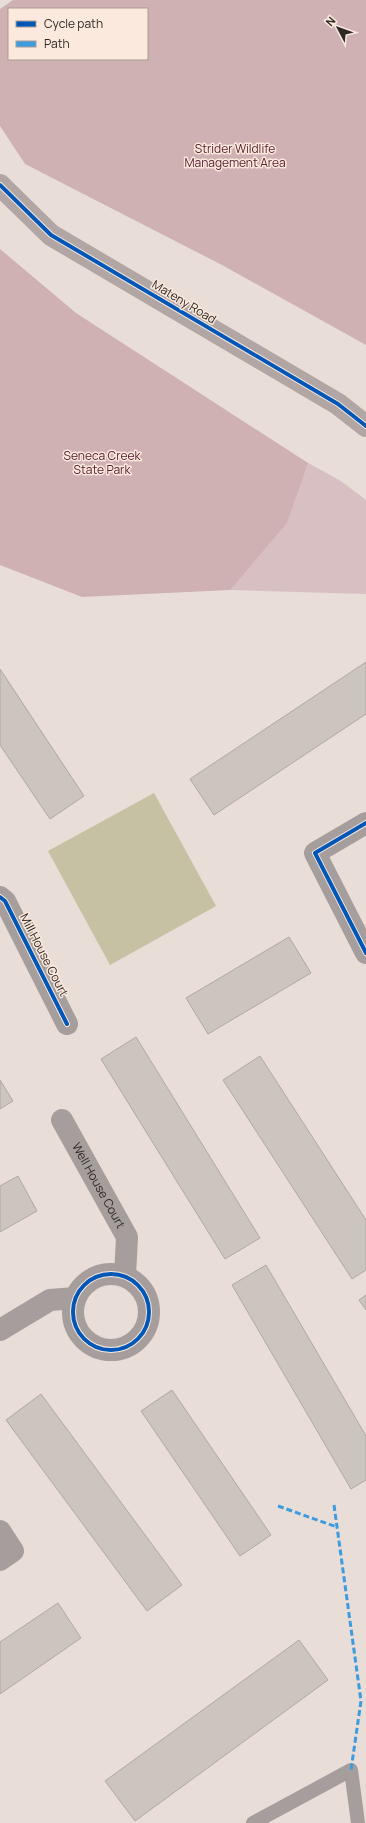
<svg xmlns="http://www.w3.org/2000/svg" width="366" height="1823" font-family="Manrope,sans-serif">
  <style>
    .green { fill: #d8c0c2 }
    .forest { fill: #cfb1b4; fill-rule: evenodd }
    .water { fill: #c5c1a2 }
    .building { fill: #ccc5bf; stroke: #afa8a3 }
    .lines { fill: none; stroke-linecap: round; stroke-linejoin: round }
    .lane { stroke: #a69e9c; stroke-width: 14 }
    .street { stroke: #a69e9c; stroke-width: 22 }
    .secondary { stroke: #b1a6a4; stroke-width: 22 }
    .quiet { stroke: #3d9ce0; stroke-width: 3; stroke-dasharray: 6 3; stroke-linecap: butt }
    .cycleway-casing { stroke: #fbe9de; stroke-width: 6 }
    .cycleway { stroke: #0057b8; stroke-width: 4 }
    .labels { text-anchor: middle; stroke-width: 3; stroke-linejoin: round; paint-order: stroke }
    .park-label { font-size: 12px; fill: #592031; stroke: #fbe9de }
    .street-label { font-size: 12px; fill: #2e2824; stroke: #fbe9de }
  </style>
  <rect width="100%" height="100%" fill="#e8ddd7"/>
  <polygon class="green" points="0,284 73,334 341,481 366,500 366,594 230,590 0,546"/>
  <g class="forest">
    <path d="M 13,0 L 366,0 L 366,345 L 222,265 L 25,164 L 0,126 L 0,9 ZM 9,9 L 147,9 L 147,59 L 9,59 Z"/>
    <polygon points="0,249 76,313 308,463 287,523 230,590 82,597 0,565"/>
  </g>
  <polygon class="water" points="154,793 216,906 110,965 48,851"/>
  <g class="building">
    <polygon points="366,662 366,714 214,815 190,779"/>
    <polygon points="0,669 84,796 50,819 0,745"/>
    <polygon points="289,937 311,973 208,1034 186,998"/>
    <polygon points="136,1037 260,1238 225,1259 101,1059"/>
    <polygon points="260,1056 366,1220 366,1270 352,1279 223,1080"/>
    <polygon points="0,1080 13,1101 0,1109"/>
    <polygon points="18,1176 37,1211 0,1232 0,1186"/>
    <polygon points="266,1265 366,1436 366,1480 351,1489 232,1285"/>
    <polygon points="366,1295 366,1310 359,1300"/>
    <polygon points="172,1390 271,1535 240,1556 141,1411"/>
    <polygon points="41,1394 182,1585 147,1611 6,1420"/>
    <polygon points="58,1603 81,1638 0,1694 0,1642"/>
    <polygon points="299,1640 328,1680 135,1821 105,1781"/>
  </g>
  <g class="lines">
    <polyline class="lane" points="253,1823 351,1770 358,1823"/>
    <g class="street">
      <polyline points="366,823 315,853 366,953"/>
      <polyline points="0,897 5,901 67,1024"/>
      <path id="s1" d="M 62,1120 L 127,1237 L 125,1276"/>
      <circle cx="111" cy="1312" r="38"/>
      <polyline points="0,1330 50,1300 75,1298"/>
      <polyline points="0,1531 13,1551 0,1560"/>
    </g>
    <polyline class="secondary" points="0,185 51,235 338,404 366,426"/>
    <g class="quiet">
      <polyline points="334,1505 361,1701 351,1770"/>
      <polyline points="278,1506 337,1527"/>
    </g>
    <g class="cycleway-casing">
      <g id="cycleway">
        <polyline points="0,185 51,235 338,404 366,426"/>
        <polyline points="366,823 315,853 366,953"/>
        <polyline points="0,897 5,901 67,1024"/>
        <circle cx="111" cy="1312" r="38"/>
      </g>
    </g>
    <use href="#cycleway" class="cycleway"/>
  </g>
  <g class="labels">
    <g class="park-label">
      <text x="235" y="153">Strider Wildlife<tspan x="235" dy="14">Management Area</tspan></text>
      <text x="102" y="460">Seneca Creek<tspan x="102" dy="14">State Park</tspan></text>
    </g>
    <g class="street-label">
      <text transform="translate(184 302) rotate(31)" y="4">Mateny Road</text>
      <text transform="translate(44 955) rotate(63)" y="4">Mill House Court</text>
      <text dy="4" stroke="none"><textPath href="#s1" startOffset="75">Well House Court</textPath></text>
    </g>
  </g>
  <rect x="8" y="8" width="140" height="52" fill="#fbe9de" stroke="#a99c94"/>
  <rect x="16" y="21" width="20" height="6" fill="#0057b8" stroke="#a99c94"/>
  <text x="44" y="28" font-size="12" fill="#2e2824">Cycle path</text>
  <rect x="16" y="41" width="20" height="6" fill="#3d9ce0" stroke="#a99c94"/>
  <text x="44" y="48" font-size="12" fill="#2e2824">Path</text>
  <g transform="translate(338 28) rotate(311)" stroke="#fbe9de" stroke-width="3" paint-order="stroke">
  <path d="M0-3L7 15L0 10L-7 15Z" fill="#2e2824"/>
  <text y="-6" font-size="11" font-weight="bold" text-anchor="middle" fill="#2e2824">N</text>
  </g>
</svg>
